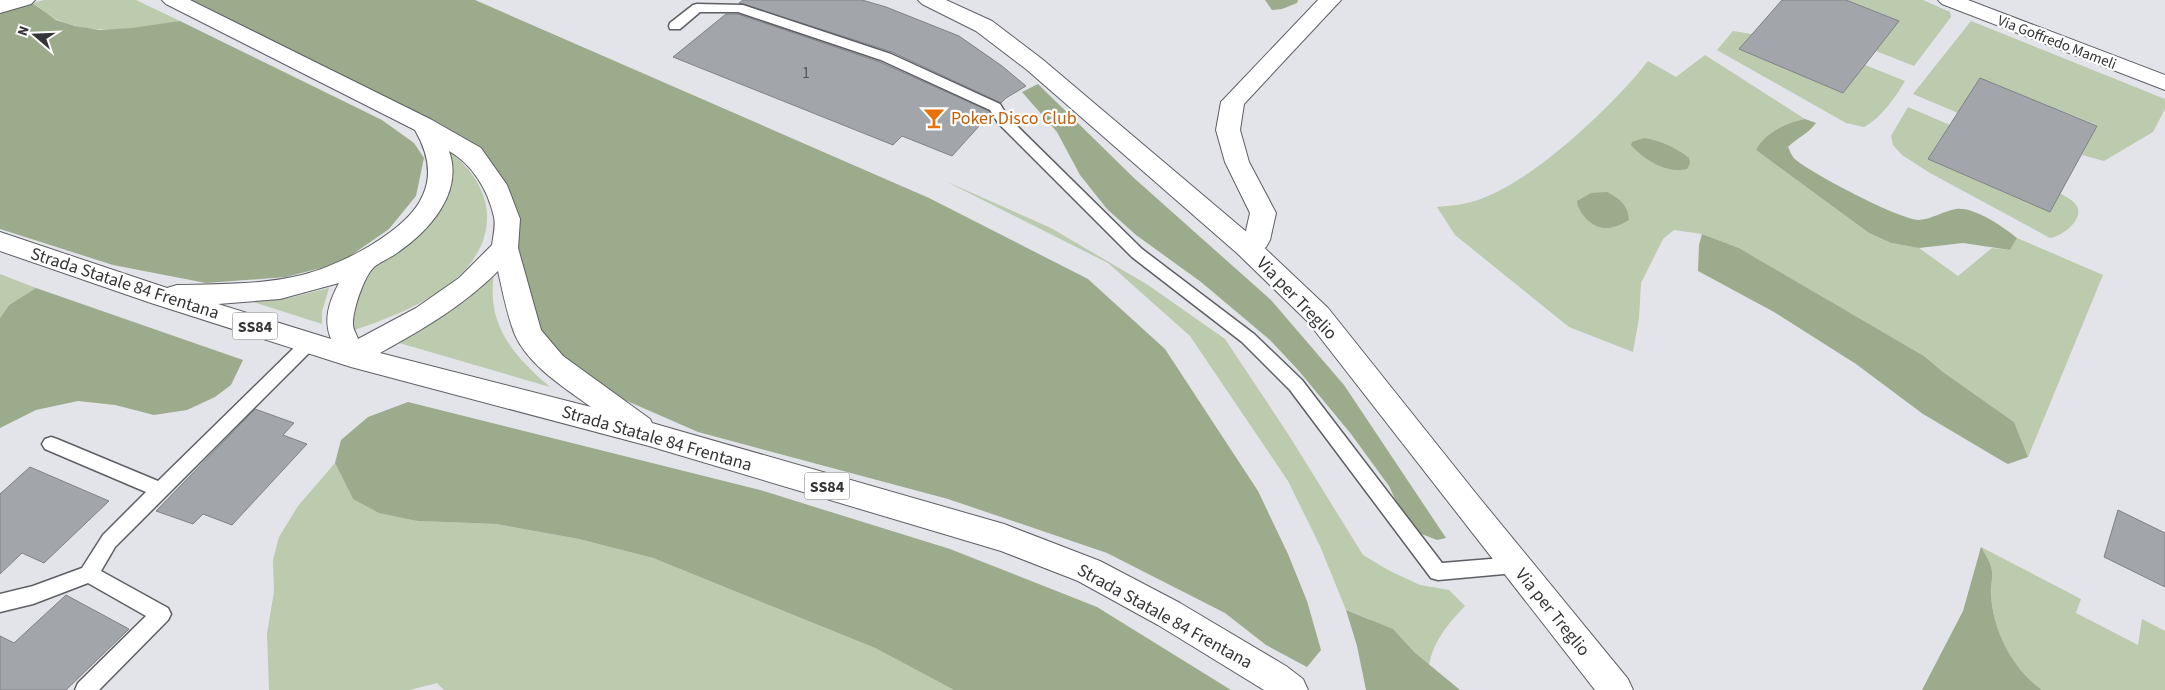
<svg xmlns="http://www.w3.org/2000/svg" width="2165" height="690" font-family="'Source Sans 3',sans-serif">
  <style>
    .green { fill: #bccaae }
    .forest { fill: #9cab8c }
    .building { fill: #a2a5aa; stroke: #7f8186 }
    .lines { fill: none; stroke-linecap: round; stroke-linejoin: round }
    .lane-casing { stroke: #5d5f64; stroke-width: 3 }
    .street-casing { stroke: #5d5f64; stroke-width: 2 }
    .secondary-casing { stroke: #5d5f64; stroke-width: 2 }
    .primary-casing { stroke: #5d5f64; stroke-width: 2 }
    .lane { fill: #fff; fill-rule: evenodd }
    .street { fill: #fff; fill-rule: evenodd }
    .secondary { fill: #fff; fill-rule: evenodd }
    .primary { fill: #fff; fill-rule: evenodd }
    .labels { text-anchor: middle; stroke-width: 4.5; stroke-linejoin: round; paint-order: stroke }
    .far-street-label { font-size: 15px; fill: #343537; stroke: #fff }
    .number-label { font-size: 15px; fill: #505154 }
    .shield { fill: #fff; stroke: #717273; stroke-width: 1 }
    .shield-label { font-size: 16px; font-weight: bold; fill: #343537 }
    .food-label { font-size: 18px; fill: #c56008; stroke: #fff; text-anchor: start }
    .street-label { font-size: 18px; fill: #343537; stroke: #fff }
  </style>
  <rect width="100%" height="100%" fill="#e2e4ea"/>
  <g class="green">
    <path d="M 44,0 L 136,0 L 180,21 C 140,29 96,36 58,20 C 49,17 41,8 33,3 Z"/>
    <polygon points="1846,0 1923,0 1950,12 1951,17 1914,66 1876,51 1899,21"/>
    <polygon points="1971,21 2165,99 2165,109 2153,132 2104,161 2082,155 2097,125 1981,79 1958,113 1913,94"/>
    <path d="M 1733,31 L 1752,34 L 1739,49 L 1843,93 L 1865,65 L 1905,81 C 1894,99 1882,117 1864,127 L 1846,123 L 1717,50 Z"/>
    <path d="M 1705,55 L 1805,119 C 1787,122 1764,133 1756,150 L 1869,233 L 1891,243 L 1919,248 L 1958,276 L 1992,248 L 2010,250 L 2017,238 L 2103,275 L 2028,457 L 2014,422 L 1943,372 L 1924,356 L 1739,248 L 1702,234 L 1674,230 L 1663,239 L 1641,283 L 1639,318 L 1633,352 L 1569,327 L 1455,235 L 1437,207 C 1448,206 1461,205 1471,202 C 1527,188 1613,106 1648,61 L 1676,77 Z"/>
    <path d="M 1908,107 L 1950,125 L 1928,159 L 2050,212 L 2060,193 C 2066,197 2073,200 2077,206 C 2084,220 2062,236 2050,238 L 1930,173 L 1902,155 L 1893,145 L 1891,136 Z"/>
    <path d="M 451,153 C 470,168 485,188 487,213 C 490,282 402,314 349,332 L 349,323 L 364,279 L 448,173 Z"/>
    <path d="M 945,181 L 1051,228 L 1148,285 L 1225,339 L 1290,437 L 1363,555 L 1388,570 L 1420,585 L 1449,590 L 1465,606 C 1448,624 1434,640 1429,665 L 1369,619 L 1346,610 L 1320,546 L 1288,481 L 1190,336 L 1108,263 Z"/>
    <polygon points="0,274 36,288 9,305 0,318"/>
    <path d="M 494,274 C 486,324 513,356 550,387 L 396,342 C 436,322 462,304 494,274 Z"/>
    <polygon points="329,288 322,312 322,324 244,299 289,298"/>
    <polygon points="335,463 353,499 418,521 496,524 579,539 653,558 875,648 954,690 444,690 437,683 410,690 269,690 267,633 274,592 273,560 279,537 298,506"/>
    <path d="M 1981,547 L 2081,599 L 2076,613 L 2138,645 L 2142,619 L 2165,631 L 2165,690 L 2042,690 C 2012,670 1993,630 1991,595 C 1990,587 1993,579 1992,572 C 1992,564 1985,554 1981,547 Z"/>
  </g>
  <g class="forest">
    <polygon points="181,0 475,0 929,198 1088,279 1165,349 1258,491 1288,554 1307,601 1321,650 1307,667 1266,645 1225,613 1107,553 948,499 698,432 611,394 565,368 533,329 488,162"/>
    <polygon points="1265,0 1298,0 1297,3 1282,9 1272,10"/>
    <polygon points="31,2 56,20 75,26 100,30 132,28 180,21 382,120 414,143 424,158 416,196 389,229 340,263 286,277 206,283 113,265 0,229 0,11"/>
    <polygon points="1038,84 1134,178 1271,300 1344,385 1446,538 1437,540 1419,533 1402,514 1389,486 1351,434 1299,371 1270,340 1201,282 1136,235 1107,209 1080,175 1057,132 1022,92"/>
    <path d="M 1805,119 L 1816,123 C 1808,134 1797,138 1788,147 C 1790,151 1792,157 1796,160 C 1811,173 1900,220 1919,220 C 1932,219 1944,211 1956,209 C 1973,206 2004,227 2017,238 L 2010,250 L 1963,243 L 1919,248 L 1891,243 L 1869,233 L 1756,150 C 1764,133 1787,122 1805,119 Z"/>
    <path d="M 1644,138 C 1661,141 1675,147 1689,158 L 1690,163 L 1687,169 C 1667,174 1644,160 1631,145 L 1632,142 Z"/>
    <path d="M 1607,192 C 1620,199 1628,205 1629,220 C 1622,224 1615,228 1606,228 C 1593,229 1578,213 1577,201 L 1591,193 Z"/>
    <polygon points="1702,234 1739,248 1924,356 1943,372 2014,422 2028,457 2008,464 2004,462 1923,414 1856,364 1774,312 1698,271 1699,245"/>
    <polygon points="36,288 243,360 231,385 215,397 187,410 154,415 115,405 78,401 36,410 0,428 0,318 9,305"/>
    <polygon points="408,402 760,490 950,549 1097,607 1231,690 954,690 875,648 653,558 579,539 496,524 418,521 379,513 353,499 335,463 341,440 368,417"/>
    <path d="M 1981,547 C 1985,554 1992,564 1992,572 C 1993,579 1990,587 1991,595 C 1993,630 2012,669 2042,690 L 1922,690 L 1963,611 Z"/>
    <polygon points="1346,610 1393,629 1414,652 1460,690 1366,690 1357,646"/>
  </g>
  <g class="building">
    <polygon points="743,0 862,0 886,7 959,36 1002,66 1026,86 1006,98 1001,103 892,52 739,3"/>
    <polygon points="1782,0 1846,0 1899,21 1843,93 1739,49"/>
    <polygon points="726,14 738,14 880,62 989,111 990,114 952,156 902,136 893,145 673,57"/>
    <polygon points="1980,78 2097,126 2050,212 1928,159"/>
    <polygon points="255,409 294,423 283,435 307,444 232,525 203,514 193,524 156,511"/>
    <polygon points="30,467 109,501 44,563 22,553 0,574 0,494"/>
    <polygon points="2118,510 2165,533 2165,587 2104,557"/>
    <polygon points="66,595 129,629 66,690 0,690 0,636 14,643"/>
  </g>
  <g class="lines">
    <g class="lane-casing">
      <g id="lane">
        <polygon points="697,4 743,5 891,54 1000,104 1008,117 1142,249 1254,334 1302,380 1442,563 1515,557 1522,559 1524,565 1522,571 1515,573 1438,580 1431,578 1290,390 1242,342 1132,257 998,123 990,110 881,60 738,12 700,12 680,29 670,29 669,26 670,23 693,5"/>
        <polygon points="309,337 315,339 317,343 315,347 115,547 101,571 168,608 171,614 168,620 99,690 75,690 78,683 146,616 88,583 33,604 0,612 0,594 33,586 82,568 103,535 146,492 45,449 42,444 45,439 51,437 57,439 158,481 303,339"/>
      </g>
    </g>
    <g class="street-casing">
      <g id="street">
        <polygon points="0,0 35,0 31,4 0,13"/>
        <polygon points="1318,0 1341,0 1244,104 1240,130 1249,162 1276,213 1270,240 1266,247 1256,254 1247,256 1238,254 1234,247 1238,240 1245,235 1250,213 1225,162 1216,130 1221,102"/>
        <polygon points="1938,0 1968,0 2165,75 2165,90 1942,4"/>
      </g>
    </g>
    <g class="secondary-casing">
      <polygon id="secondary" points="918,0 946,0 992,21 1042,59 1256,240 1328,308 1478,496 1628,679 1633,690 1595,690 1308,322 1238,254 1026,69 976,31 922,4"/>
    </g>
    <g class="primary-casing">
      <path id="primary" d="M 162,0 L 190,0 L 432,120 L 481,148 L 507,185 L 520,219 L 518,248 L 541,330 L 563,356 L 650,419 L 652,423 L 1004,524 L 1100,561 L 1180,603 L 1286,666 L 1303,679 L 1308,690 L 1264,690 L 1158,625 L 1078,581 L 1001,551 L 649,446 L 351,367 L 151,303 L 0,251 L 0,232 L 167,288 L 177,285 C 218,284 261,285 302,275 C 338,266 408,232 423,195 C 433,173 427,151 415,130 L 166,4 ZM 449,151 C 473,165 488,190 494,217 C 496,226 493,236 492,245 L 459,278 L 416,308 L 358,339 C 357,335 353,329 353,325 C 352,312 364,276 374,267 C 380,262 390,258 397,253 C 429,231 464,193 449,151 ZM 498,271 C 503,293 507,315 515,335 C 529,366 565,388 591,407 L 380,353 C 423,329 463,306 498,271 ZM 339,283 C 329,302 323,319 331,339 L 218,304 L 280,299 Z"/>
    </g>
    <use href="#lane" class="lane"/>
    <use href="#street" class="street"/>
    <use href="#secondary" class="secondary"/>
    <use href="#primary" class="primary"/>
  </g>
  <defs>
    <g id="bar-bare" transform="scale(1.725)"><path d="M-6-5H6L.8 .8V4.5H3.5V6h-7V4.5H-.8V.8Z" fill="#e8710a" stroke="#fff" stroke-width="2.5" paint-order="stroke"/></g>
  </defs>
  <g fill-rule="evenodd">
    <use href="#bar-bare" x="934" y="118"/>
  </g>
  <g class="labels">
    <g class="far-street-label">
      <text transform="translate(2057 42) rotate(21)" y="5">Via Goffredo Mameli</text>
    </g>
    <g class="number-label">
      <text x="806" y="78">1</text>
    </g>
    <g class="shield">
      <rect x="232.5" y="312.5" width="45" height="27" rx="4"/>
      <rect x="804.5" y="472.5" width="45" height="27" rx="4"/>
    </g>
    <g class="shield-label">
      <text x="255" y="332">SS84</text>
      <text x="827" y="492">SS84</text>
    </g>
    <g class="food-label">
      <text x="951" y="124">Poker Disco Club</text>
    </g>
    <g class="street-label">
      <text transform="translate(125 283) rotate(18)" y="6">Strada Statale 84 Frentana</text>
      <text transform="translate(1297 298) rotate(46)" y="6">Via per Treglio</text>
      <text transform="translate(657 438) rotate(16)" y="6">Strada Statale 84 Frentana</text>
      <text transform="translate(1553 612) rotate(51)" y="6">Via per Treglio</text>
      <text transform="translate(1165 616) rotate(29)" y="6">Strada Statale 84 Frentana</text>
    </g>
  </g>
  <g transform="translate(35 35) rotate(289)" stroke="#ffffff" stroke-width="4" paint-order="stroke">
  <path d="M0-4L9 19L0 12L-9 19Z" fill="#343537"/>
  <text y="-8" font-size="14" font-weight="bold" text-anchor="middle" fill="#343537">N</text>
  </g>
</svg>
